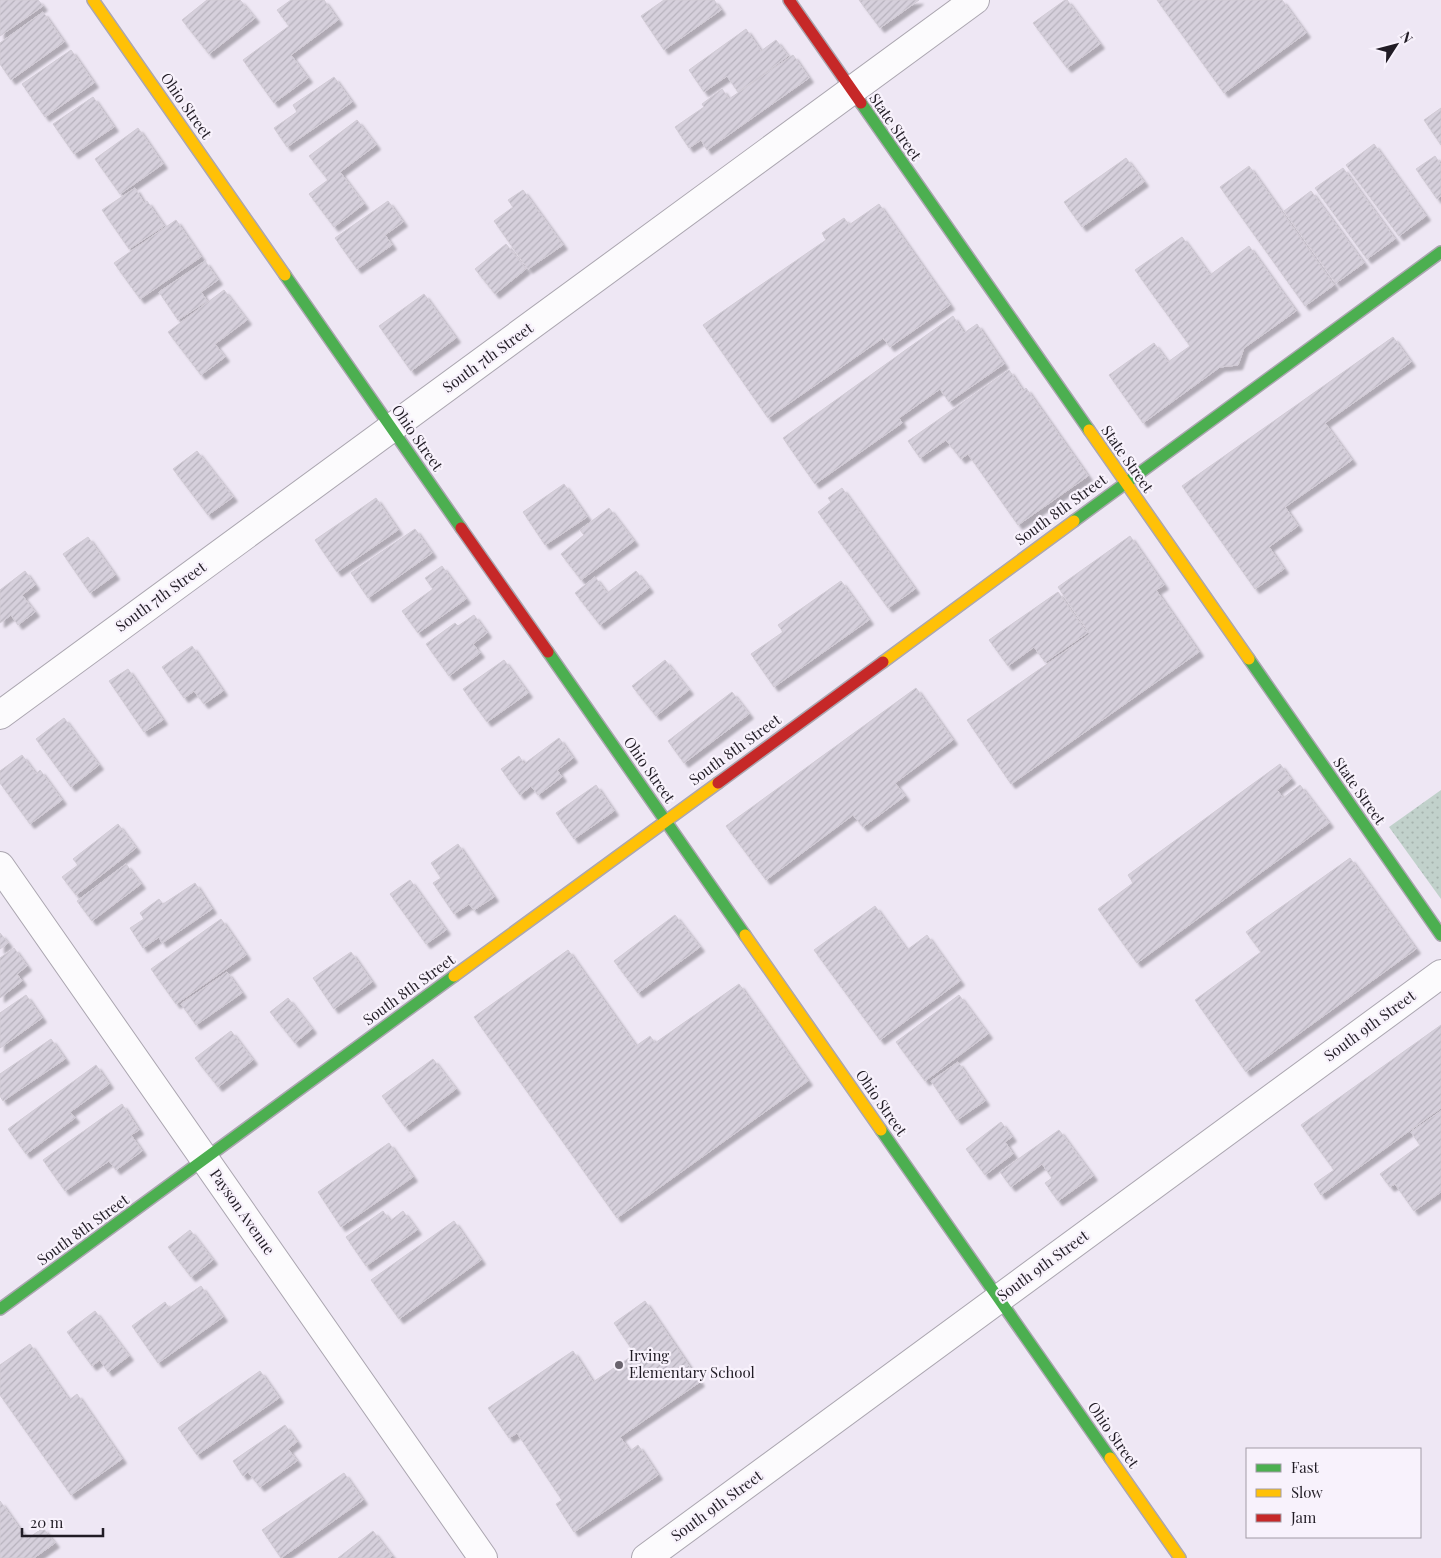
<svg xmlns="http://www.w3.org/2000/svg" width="1441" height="1558" font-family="'Playfair Display',serif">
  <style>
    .green { fill: url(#green-dots) }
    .building { fill: url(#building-hatch); stroke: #d1cbd5; filter: url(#shadow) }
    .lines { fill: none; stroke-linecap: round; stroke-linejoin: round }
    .street-casing { stroke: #aba6b0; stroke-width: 30 }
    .fast-casing { stroke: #aba6b0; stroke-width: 14 }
    .slow-casing { stroke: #aba6b0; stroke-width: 14 }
    .jam-casing { stroke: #aba6b0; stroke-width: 14 }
    .street { stroke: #fcfbfd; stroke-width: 28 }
    .fast { stroke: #4caf50; stroke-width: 11 }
    .slow { stroke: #ffc107; stroke-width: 11 }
    .jam { stroke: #c62828; stroke-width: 11 }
    .poi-dot { fill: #69636d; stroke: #f8f2fc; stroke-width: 2 }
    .labels { text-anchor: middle; stroke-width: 4.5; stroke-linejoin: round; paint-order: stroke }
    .street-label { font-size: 15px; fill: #211c25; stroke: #f8f2fc }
    .poi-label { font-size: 15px; fill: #211c25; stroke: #f8f2fc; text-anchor: start }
  </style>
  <defs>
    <pattern id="green-dots" width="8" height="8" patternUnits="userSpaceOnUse" patternTransform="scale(1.25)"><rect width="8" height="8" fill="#c1d1cb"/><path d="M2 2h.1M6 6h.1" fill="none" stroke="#a6b3ae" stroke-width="1.8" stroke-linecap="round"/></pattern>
    <pattern id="building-hatch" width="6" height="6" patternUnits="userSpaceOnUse" patternTransform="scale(1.25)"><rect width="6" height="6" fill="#d6d0dc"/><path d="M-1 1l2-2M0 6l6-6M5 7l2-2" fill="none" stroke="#b7b2bd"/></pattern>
    <filter id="shadow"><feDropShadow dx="4.5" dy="4.5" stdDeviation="1" flood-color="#0004"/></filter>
  </defs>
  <rect width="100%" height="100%" fill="#eee7f4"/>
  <polygon class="green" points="1441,790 1441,899 1389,827"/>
  <g class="building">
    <polygon points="0,0 38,0 43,6 0,36"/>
    <polygon points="207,0 240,0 255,18 209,54 182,20"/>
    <polygon points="291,0 324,0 338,20 291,55 308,78 274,103 243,60 289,26 277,10"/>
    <polygon points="664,0 714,0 721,10 664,50 641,16"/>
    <polygon points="859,0 919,0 880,28"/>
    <polygon points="1065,0 1067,0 1100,44 1067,68 1033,23"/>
    <polygon points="1157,0 1282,0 1306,33 1224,93"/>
    <polygon points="43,12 64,42 11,80 0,64 0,43"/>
    <polygon points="746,29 761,51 776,40 788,56 738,92 727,76 704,92 689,70"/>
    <polygon points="71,50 94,83 45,117 22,84"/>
    <polygon points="793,55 809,78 707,150 701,140 689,148 675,127 704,107 702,104 722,89 729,99"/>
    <polygon points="334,77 352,102 287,147 274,128 297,112 293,105"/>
    <polygon points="93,97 114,127 74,154 53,124"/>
    <polygon points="1441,108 1441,145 1424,120"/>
    <polygon points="357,120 376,145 340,172 364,204 334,227 309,194 328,180 309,156"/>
    <polygon points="138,128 163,164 120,194 95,159"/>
    <polygon points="1374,144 1426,216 1399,236 1346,165"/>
    <polygon points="1435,156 1441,165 1441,196 1437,199 1416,169"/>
    <polygon points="1126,158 1144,182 1082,227 1064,202"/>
    <polygon points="1249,166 1334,285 1305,306 1220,187"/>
    <polygon points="1343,168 1395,239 1367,259 1315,188"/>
    <polygon points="135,188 144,203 147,201 164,226 129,249 102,210"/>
    <polygon points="523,190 563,245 528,269 494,221 513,207 508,200"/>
    <polygon points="1311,191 1364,263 1336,283 1284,211"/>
    <polygon points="388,201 403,222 385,235 392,245 357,269 335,238"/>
    <polygon points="879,204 950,305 890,347 883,338 768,418 703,325 826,240 822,233 844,218 849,225"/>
    <polygon points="176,220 201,257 140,299 114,263"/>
    <polygon points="1182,237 1210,275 1249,246 1296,311 1244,348 1238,365 1220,367 1143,423 1109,375 1154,343 1168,362 1190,346 1135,270"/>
    <polygon points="506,244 526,269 495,294 475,269"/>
    <polygon points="205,261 218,280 201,292 207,301 178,320 159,292"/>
    <polygon points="224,290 247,320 215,344 225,357 201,375 168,332"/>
    <polygon points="424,294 456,338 411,371 379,326"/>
    <polygon points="953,316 964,333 977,324 1004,364 949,402 940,389 899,418 902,423 815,484 783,438"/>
    <polygon points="1393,337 1411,362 1325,423 1352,460 1285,507 1298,526 1269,547 1284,569 1255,589 1182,486"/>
    <polygon points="1009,370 1023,391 1026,388 1088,476 1018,525 968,454 961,459 946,440 920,458 908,441"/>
    <polygon points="197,451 233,497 208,515 173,469"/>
    <polygon points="564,484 587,517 545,545 523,512"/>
    <polygon points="842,488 915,589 888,608 818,512 831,502 828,498"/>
    <polygon points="376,498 398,530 337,572 315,540"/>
    <polygon points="609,508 634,541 581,580 561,554 584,535 580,530"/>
    <polygon points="415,529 432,553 368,598 351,573"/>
    <polygon points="1130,536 1164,585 1156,590 1199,652 1011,784 967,720 1090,634 1058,587"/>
    <polygon points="88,537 115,575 90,593 63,554"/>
    <polygon points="442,566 466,599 418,633 402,611 433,589 425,578"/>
    <polygon points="25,571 35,585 22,595 35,612 18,625 11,615 0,623 0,590"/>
    <polygon points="636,571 649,588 600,625 575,593 595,577 607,593"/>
    <polygon points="841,581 869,620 774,687 751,654 783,632 778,625"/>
    <polygon points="1058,592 1087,633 1045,662 1034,647 1008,666 989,640"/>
    <polygon points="474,615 487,633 473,644 480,653 449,676 426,644 455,623 458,626"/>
    <polygon points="192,646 223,691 204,704 194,691 184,698 162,667"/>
    <polygon points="504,660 528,693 487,722 463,689"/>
    <polygon points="665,660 689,690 656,716 632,686"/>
    <polygon points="128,669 163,720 144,732 109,681"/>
    <polygon points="916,688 953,740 895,783 905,796 863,827 853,815 766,880 726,826"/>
    <polygon points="732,692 749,714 684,763 668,741"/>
    <polygon points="64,718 99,765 71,787 36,739"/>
    <polygon points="559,738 573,758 557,770 562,777 538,795 531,786 520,795 501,769 519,756 524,764"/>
    <polygon points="22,755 36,774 40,770 62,800 30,824 0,783 0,771"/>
    <polygon points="1280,764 1291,779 1277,790 1283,798 1300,785 1329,823 1137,963 1098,909 1133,883 1128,875"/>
    <polygon points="596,785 614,811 574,839 556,813"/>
    <polygon points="118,824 136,848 76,895 62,877 78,865 73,859"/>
    <polygon points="458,844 494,897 474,910 469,904 454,914 433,883 441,878 431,863"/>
    <polygon points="1350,858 1416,949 1246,1072 1195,1000 1261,952 1246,932"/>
    <polygon points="126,864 141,884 92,921 77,901"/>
    <polygon points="410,880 446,930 426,944 390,894"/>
    <polygon points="195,883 212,909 162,943 159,937 143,948 130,928 144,919 140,913 159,899 163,904"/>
    <polygon points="875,906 907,950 927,935 960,981 880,1040 814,950"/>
    <polygon points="675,915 700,947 638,993 614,961"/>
    <polygon points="221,919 246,955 176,1004 151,969"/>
    <polygon points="0,933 8,943 0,949"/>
    <polygon points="14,948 27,966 17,974 22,981 0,998 0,958"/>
    <polygon points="568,950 636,1046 650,1036 655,1043 739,984 808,1081 617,1218 474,1017"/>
    <polygon points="351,952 372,982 334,1009 313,978"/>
    <polygon points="227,972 242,993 196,1025 181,1004"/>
    <polygon points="26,995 42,1018 0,1048 0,1013"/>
    <polygon points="959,995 988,1034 925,1081 896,1042"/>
    <polygon points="288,998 312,1029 295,1043 270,1012"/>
    <polygon points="1441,1025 1441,1108 1321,1195 1314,1184 1334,1170 1301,1125"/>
    <polygon points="231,1031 253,1060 218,1087 195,1058"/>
    <polygon points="51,1039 65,1059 3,1101 0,1096 0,1074"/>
    <polygon points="433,1059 456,1089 405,1127 382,1096"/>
    <polygon points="958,1062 985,1101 957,1120 931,1081"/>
    <polygon points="96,1065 109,1084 70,1112 75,1118 26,1154 8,1129"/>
    <polygon points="122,1104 139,1130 131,1135 142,1151 116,1170 109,1161 65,1191 43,1160"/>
    <polygon points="1441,1111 1441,1192 1414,1211 1395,1184 1390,1187 1380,1174 1420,1145 1411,1132"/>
    <polygon points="1001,1122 1012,1137 1005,1142 1013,1154 985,1175 966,1149"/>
    <polygon points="1059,1130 1093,1176 1058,1201 1045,1183 1052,1178 1042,1164 1011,1187 1000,1172"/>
    <polygon points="389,1143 413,1177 341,1227 318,1192"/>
    <polygon points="383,1211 390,1221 403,1211 417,1230 366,1266 346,1237"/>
    <polygon points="454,1221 481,1260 399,1319 371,1280"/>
    <polygon points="190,1230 213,1260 191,1277 168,1247"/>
    <polygon points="201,1286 223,1317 158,1363 132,1326 165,1302 169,1308"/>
    <polygon points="645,1301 700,1382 620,1437 630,1451 638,1445 658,1475 574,1532 556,1504 562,1500 517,1433 509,1438 488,1408 573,1351 593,1382 635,1354 614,1323"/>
    <polygon points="95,1311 129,1356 108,1372 100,1360 92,1366 67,1332"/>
    <polygon points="30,1344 69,1400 77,1394 122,1459 71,1495 0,1395 0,1365"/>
    <polygon points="260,1371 279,1398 197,1455 178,1428"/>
    <polygon points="285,1425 297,1442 288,1449 297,1461 260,1487 248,1472 243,1476 233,1461"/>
    <polygon points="344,1473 363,1500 281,1558 262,1530"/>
    <polygon points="0,1501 27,1539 43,1528 55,1543 34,1558 0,1558"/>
    <polygon points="373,1531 392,1556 389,1558 338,1558"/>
  </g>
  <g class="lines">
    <g class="street-casing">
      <g id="street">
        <polyline points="0,715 975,0"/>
        <polyline points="0,866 483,1558"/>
        <polyline points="646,1558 1441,974"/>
      </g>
    </g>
    <g class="fast-casing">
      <g id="fast">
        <polyline points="861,103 1089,430"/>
        <polyline points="285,275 461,528"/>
        <polyline points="1074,521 1441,252"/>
        <polyline points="548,652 745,935"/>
        <polyline points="1249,659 1441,935"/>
        <polyline points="881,1130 1110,1458"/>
        <polyline points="0,1309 454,976"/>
      </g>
    </g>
    <g class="slow-casing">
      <g id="slow">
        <polyline points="93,0 285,275"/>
        <polyline points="1089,430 1249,659"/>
        <polyline points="883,662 1074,521"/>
        <polyline points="745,935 881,1130"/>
        <polyline points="454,976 718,783"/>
        <polyline points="1110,1458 1180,1558"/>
      </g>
    </g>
    <g class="jam-casing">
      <g id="jam">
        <polyline points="789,0 861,103"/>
        <polyline points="461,528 548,652"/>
        <polyline points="718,783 883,662"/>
      </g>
    </g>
    <use href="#street" class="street"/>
    <use href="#fast" class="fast"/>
    <use href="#slow" class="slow"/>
    <use href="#jam" class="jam"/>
  </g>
  <circle class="poi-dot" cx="619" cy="1365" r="5"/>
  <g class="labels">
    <g class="street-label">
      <text transform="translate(186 106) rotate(55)" y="5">Ohio Street</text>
      <text transform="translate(895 127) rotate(55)" y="5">State Street</text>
      <text transform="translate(488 358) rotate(-36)" y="5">South 7th Street</text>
      <text transform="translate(417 438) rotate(55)" y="5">Ohio Street</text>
      <text transform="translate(1127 459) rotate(55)" y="5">State Street</text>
      <text transform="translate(1061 510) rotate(-36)" y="5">South 8th Street</text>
      <text transform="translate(161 597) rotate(-36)" y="5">South 7th Street</text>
      <text transform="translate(735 750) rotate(-36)" y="5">South 8th Street</text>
      <text transform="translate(649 770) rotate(55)" y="5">Ohio Street</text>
      <text transform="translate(1359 791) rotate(55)" y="5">State Street</text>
      <text transform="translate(409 990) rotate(-36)" y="5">South 8th Street</text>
      <text transform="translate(1370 1026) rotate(-36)" y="5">South 9th Street</text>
      <text transform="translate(881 1103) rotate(55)" y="5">Ohio Street</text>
      <text transform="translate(242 1212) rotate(55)" y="5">Payson Avenue</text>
      <text transform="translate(83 1230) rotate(-36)" y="5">South 8th Street</text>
      <text transform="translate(1043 1266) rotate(-36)" y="5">South 9th Street</text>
      <text transform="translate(1113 1435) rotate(55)" y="5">Ohio Street</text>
      <text transform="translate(717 1506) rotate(-36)" y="5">South 9th Street</text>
    </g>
    <g class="poi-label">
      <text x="629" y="1361">Irving<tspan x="629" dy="17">Elementary School</tspan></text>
    </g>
  </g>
  <rect x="1246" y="1448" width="175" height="90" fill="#f8f2fc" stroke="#a29ca6"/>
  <rect x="1256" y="1464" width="25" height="8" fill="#4caf50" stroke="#a29ca6"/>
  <text x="1291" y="1473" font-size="15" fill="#211c25">Fast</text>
  <rect x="1256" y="1489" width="25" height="8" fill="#ffc107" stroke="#a29ca6"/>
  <text x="1291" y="1498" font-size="15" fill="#211c25">Slow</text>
  <rect x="1256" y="1514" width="25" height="8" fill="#c62828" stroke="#a29ca6"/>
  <text x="1291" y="1523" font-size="15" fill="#211c25">Jam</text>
  <g transform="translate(1396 45) rotate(54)" stroke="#f8f2fc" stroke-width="4" paint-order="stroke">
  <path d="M0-4L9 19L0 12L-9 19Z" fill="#211c25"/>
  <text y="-8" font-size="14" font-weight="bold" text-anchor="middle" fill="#211c25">N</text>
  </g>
  <path d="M22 1528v8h81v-8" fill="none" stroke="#211c25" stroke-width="2.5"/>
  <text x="30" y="1528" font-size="15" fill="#211c25" stroke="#f8f2fc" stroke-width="4" paint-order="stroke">20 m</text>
</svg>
